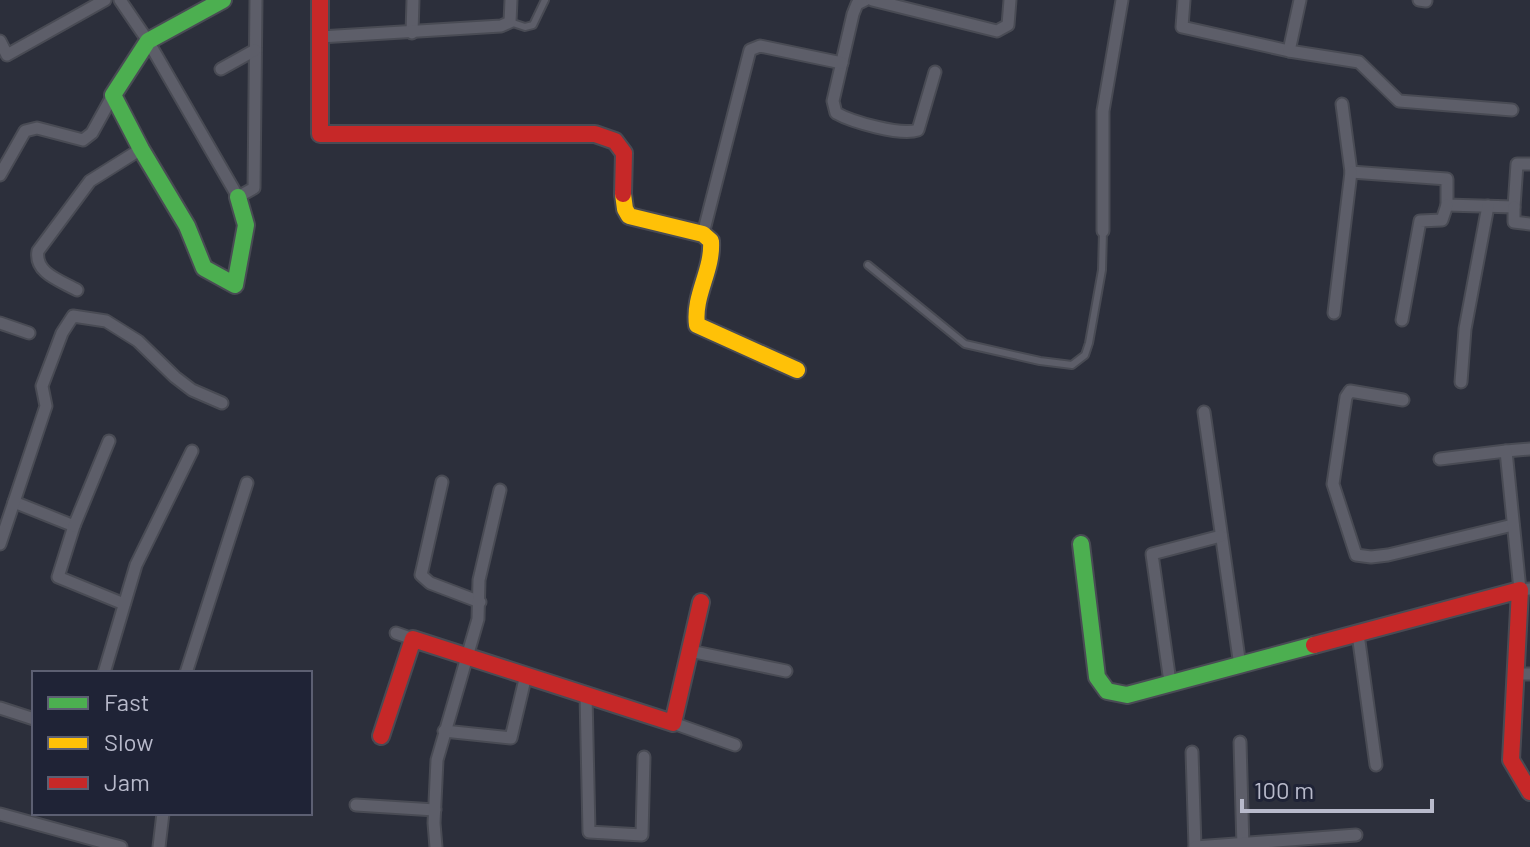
<svg xmlns="http://www.w3.org/2000/svg" width="1530" height="847" font-family="Barlow,sans-serif">
  <style>
    .lines { fill: none; stroke-linecap: round; stroke-linejoin: round }
    .lane-casing { stroke: #494b54; stroke-width: 10 }
    .street-casing { stroke: #494b54; stroke-width: 15 }
    .fast-casing { stroke: #494b54; stroke-width: 20 }
    .slow-casing { stroke: #494b54; stroke-width: 20 }
    .jam-casing { stroke: #494b54; stroke-width: 20 }
    .lane { stroke: #5d5e69; stroke-width: 6 }
    .street { stroke: #5d5e69; stroke-width: 11 }
    .fast { stroke: #4caf50; stroke-width: 16 }
    .slow { stroke: #ffc107; stroke-width: 16 }
    .jam { stroke: #c62828; stroke-width: 16 }
  </style>
  <rect width="100%" height="100%" fill="#2c2f3b"/>
  <g class="lines">
    <g class="lane-casing">
      <g id="lane">
        <polyline points="510,22 525,27 533,25 545,0"/>
        <polyline points="868,265 965,344 1040,361 1072,365 1085,355 1089,343 1102,270 1103,232"/>
      </g>
    </g>
    <g class="street-casing">
      <g id="street">
        <polyline points="120,0 148,41 238,197 254,188 256,0"/>
        <path d="M 865,0 L 857,4 L 853,14 L 833,101 L 836,113 C 852,122 901,136 918,130 L 935,72"/>
        <polyline points="872,0 997,31 1008,25 1010,0"/>
        <polyline points="1184,0 1182,27 1289,51"/>
        <polyline points="1300,0 1289,51 1359,62 1399,101 1512,110"/>
        <polyline points="1419,0 1426,1"/>
        <polyline points="412,33 413,0"/>
        <polyline points="320,37 501,26 510,22 511,0"/>
        <polyline points="0,41 7,55 105,0"/>
        <polyline points="221,69 255,50"/>
        <polyline points="1342,104 1351,172 1447,179 1447,205 1514,207 1517,164 1530,164"/>
        <polyline points="0,175 25,131 37,128 83,140 92,133 113,95"/>
        <polyline points="1514,207 1514,222 1530,224"/>
        <polyline points="1103,231 1103,111 1122,0"/>
        <polyline points="703,234 750,50 760,46 842,63"/>
        <path d="M 77,290 C 61,281 34,273 38,251 L 90,181 L 141,149"/>
        <polyline points="1334,313 1351,172"/>
        <polyline points="1402,320 1420,221 1442,220 1447,205"/>
        <polyline points="0,323 29,333"/>
        <polyline points="1461,382 1465,329 1488,206"/>
        <polyline points="1403,400 1350,391 1346,397 1333,484 1356,555 1371,557 1388,555 1513,525"/>
        <polyline points="1204,412 1240,666"/>
        <polyline points="1506,451 1530,449"/>
        <polyline points="1440,459 1506,451 1520,590 1530,589"/>
        <polyline points="442,482 421,575 430,583 480,602"/>
        <polyline points="14,502 74,526 58,577 124,604"/>
        <polyline points="74,526 109,441"/>
        <polyline points="0,544 46,406 42,386 62,333 73,316 106,321 138,341 175,377 192,390 222,403"/>
        <polyline points="396,633 413,639"/>
        <polyline points="1358,634 1376,765"/>
        <polyline points="690,651 786,671"/>
        <polyline points="104,673 136,565 192,451"/>
        <polyline points="186,673 247,483"/>
        <polyline points="1514,674 1530,674"/>
        <polyline points="1170,682 1152,554 1221,536"/>
        <polyline points="586,694 589,832 642,835 644,757"/>
        <polyline points="0,708 34,719"/>
        <polyline points="673,723 735,745"/>
        <polyline points="444,731 511,738 526,675"/>
        <polyline points="1240,742 1243,847"/>
        <polyline points="1192,752 1195,847"/>
        <polyline points="356,805 435,810"/>
        <polyline points="0,814 121,847"/>
        <polyline points="159,847 163,813"/>
        <polyline points="436,847 434,823 437,760 478,619 479,580 500,490"/>
        <polyline points="1195,847 1356,835"/>
      </g>
    </g>
    <g class="fast-casing">
      <g id="fast">
        <polyline points="223,0 148,41 113,95 141,149 187,226 204,268 235,285 246,225 238,197"/>
        <polyline points="1081,544 1097,677 1107,691 1127,695 1314,645"/>
      </g>
    </g>
    <g class="slow-casing">
      <path id="slow" d="M 623,194 L 625,209 L 629,216 L 703,234 L 711,241 C 713,271 693,295 697,325 L 797,370"/>
    </g>
    <g class="jam-casing">
      <g id="jam">
        <polyline points="320,0 320,134 595,134 615,141 624,153 623,194"/>
        <polyline points="1314,645 1520,590 1511,760 1530,792"/>
        <polyline points="381,736 413,639 673,723 701,602"/>
      </g>
    </g>
    <use href="#lane" class="lane"/>
    <use href="#street" class="street"/>
    <use href="#fast" class="fast"/>
    <use href="#slow" class="slow"/>
    <use href="#jam" class="jam"/>
  </g>
  <rect x="32" y="671" width="280" height="144" fill="#1f2336" stroke="#5c5f72" stroke-width="2"/>
  <rect x="48" y="697" width="40" height="12" fill="#4caf50" stroke="#5c5f72" stroke-width="2"/>
  <text x="104" y="711" font-size="24" fill="#b8bacb">Fast</text>
  <rect x="48" y="737" width="40" height="12" fill="#ffc107" stroke="#5c5f72" stroke-width="2"/>
  <text x="104" y="751" font-size="24" fill="#b8bacb">Slow</text>
  <rect x="48" y="777" width="40" height="12" fill="#c62828" stroke="#5c5f72" stroke-width="2"/>
  <text x="104" y="791" font-size="24" fill="#b8bacb">Jam</text>
  <path d="M1242 799v12h190v-12" fill="none" stroke="#b8bacb" stroke-width="4"/>
  <text x="1254" y="799" font-size="24" fill="#b8bacb" stroke="#1f2336" stroke-width="6" paint-order="stroke">100 m</text>
</svg>
